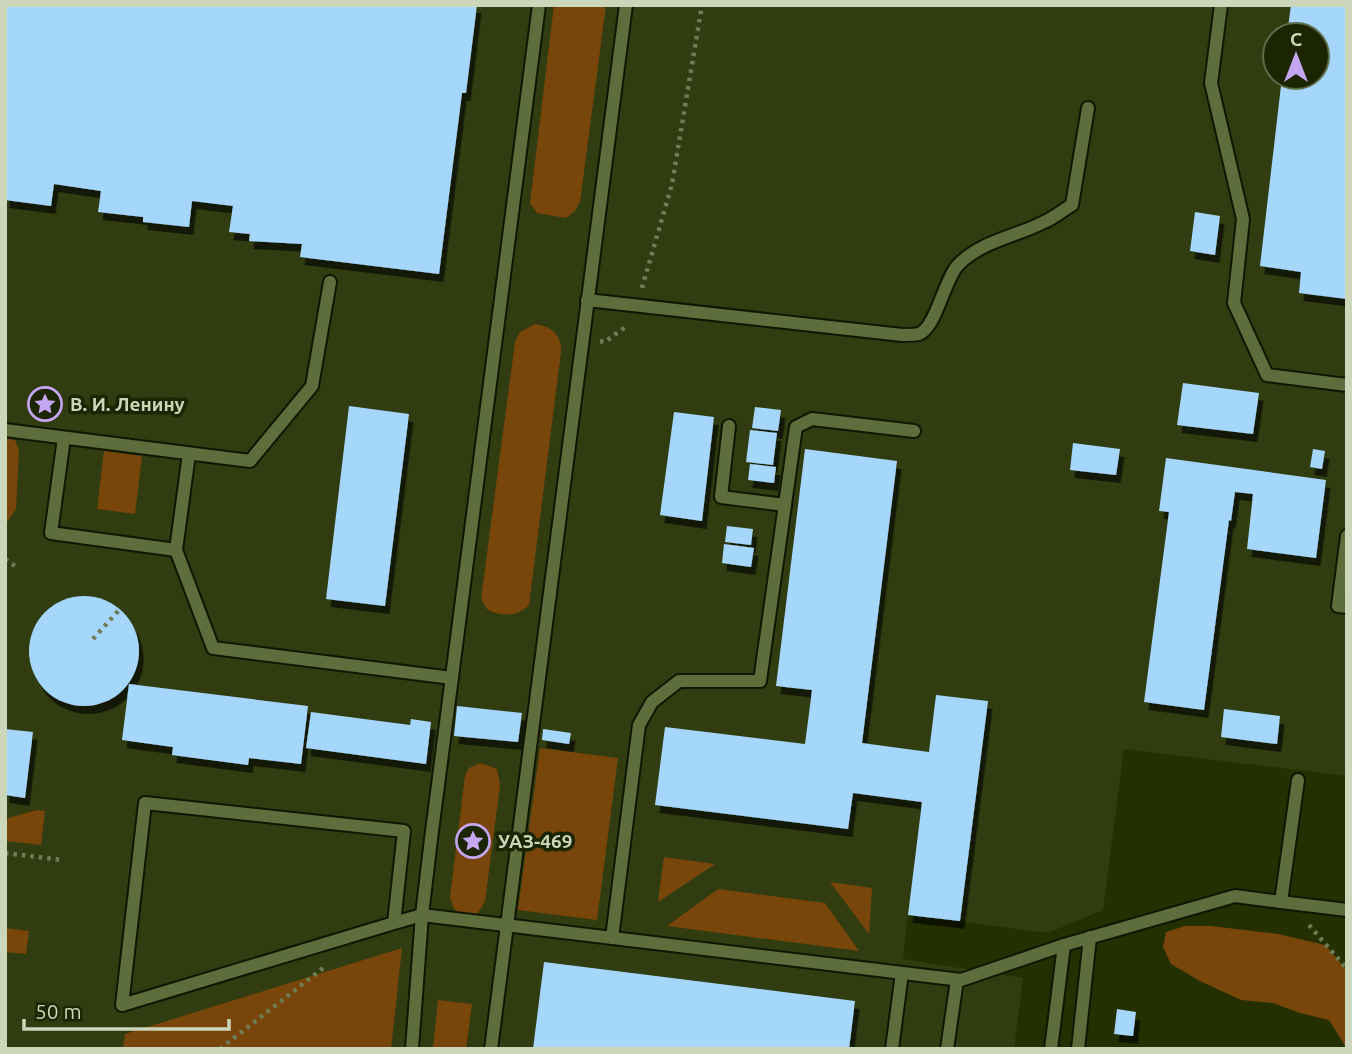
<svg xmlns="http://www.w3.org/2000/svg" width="1352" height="1054" font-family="Ubuntu,sans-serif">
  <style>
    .built { fill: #313c10; fill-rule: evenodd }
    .green { fill: #78460a }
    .building { fill: #a5d6fc; filter: url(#shadow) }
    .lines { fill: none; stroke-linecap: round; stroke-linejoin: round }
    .lane-casing { stroke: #101601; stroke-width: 16 }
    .path { stroke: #717c56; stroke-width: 4.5; stroke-dasharray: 3.5 5; stroke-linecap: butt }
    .lane { stroke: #5e6d3c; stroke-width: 12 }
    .labels { text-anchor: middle; stroke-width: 7; stroke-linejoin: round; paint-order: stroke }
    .poi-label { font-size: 19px; font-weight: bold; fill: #ccd6bb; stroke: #1c2501; text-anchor: start }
  </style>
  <defs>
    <filter id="shadow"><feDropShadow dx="4.5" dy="8" stdDeviation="0" flood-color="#0009"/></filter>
  </defs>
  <rect width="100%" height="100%" fill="#243000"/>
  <path class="built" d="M 5,5 L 1347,5 L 1347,776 L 1124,749 L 1103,910 L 1048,933 L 908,915 L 903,959 L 1023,978 L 1014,1049 L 5,1049 ZM 1275,35 L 1317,35 L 1317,77 L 1275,77 Z"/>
  <g class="green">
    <polygon points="554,5 606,5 580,202 575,211 566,218 537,213 530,203"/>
    <path d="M 535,324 C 551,326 562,335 561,352 L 529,605 C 518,617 500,617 487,609 L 481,599 L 515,342 L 520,332 Z"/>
    <polygon points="5,438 15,440 19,450 16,509 5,525"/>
    <polygon points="104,451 142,456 135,514 97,509"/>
    <polygon points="540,748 618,758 597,920 518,910"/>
    <polygon points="480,763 497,769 500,785 485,902 477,914 461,914 454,909 450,897 465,776 469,768"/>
    <polygon points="37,810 45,811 41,845 5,841 5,819"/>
    <polygon points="664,857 715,864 658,902"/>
    <polygon points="830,882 872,888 869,934"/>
    <polygon points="718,889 825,903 859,951 667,926"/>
    <polygon points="1185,926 1211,926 1278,934 1325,945 1347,970 1347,1049 1329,1020 1300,1013 1273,1003 1241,1000 1200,981 1171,964 1163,947 1166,932"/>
    <polygon points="5,928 29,931 26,954 5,952"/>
    <polygon points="402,948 391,1049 123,1049 125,1034"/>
    <polygon points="438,1000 472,1004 466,1049 433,1049"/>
  </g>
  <g class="building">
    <polygon points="5,5 477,5 466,93 462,93 439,274 300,257 302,244 249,241 250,234 229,232 233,206 192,201 189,227 143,222 143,217 98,212 101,191 54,184 51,206 5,200"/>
    <polygon points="1291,5 1347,5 1347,299 1299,293 1301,272 1260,266 1282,77 1317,77 1317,35 1287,35"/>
    <polygon points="1195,212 1220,216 1215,255 1190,251"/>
    <polygon points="1183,383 1259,393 1253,434 1177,425"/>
    <polygon points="349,406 409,414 385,606 326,599"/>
    <polygon points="755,407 781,410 778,431 752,428"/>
    <polygon points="674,412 714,417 702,521 660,515"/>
    <polygon points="750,430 777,433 773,465 746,462"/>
    <polygon points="1073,443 1120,449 1116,475 1070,470"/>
    <polygon points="805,449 897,461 862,743 929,752 936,695 988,701 960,921 908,915 922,802 853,793 848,829 655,805 665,727 805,744 812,690 776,686"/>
    <polygon points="1313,449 1325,451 1322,469 1310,467"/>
    <polygon points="1166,458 1326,480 1316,558 1247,549 1253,494 1235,492 1231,521 1229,520 1204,710 1144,702 1169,512 1159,511"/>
    <polygon points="750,464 776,467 774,483 748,480"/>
    <polygon points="727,526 753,529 751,545 725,542"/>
    <polygon points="724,544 754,548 751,567 722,563"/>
    <circle cx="84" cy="651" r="55"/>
    <polygon points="129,684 308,706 301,764 249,758 248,765 172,755 173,747 122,740"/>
    <polygon points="457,706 522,713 518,742 454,736"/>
    <polygon points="1224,709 1280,716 1277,744 1221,737"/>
    <polygon points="311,712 410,725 411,719 431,722 426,764 306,748"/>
    <polygon points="5,729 33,732 25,798 5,795"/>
    <polygon points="543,729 571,733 569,744 542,740"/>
    <polygon points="544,962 855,1001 849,1049 533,1049"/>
    <polygon points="1117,1009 1136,1012 1133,1036 1114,1034"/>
  </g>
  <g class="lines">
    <g class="lane-casing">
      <g id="lane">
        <polyline points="1221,5 1211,83 1243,219 1234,303 1267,375 1347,385"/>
        <path d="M 587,300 L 902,335 C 907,335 914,335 919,334 C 936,328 944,280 958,265 C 981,241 1015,237 1044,222 C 1054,218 1063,210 1072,205 L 1088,108"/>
        <polyline points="729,426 721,497 785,505"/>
        <polyline points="5,430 250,461 312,386 330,282"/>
        <polyline points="64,438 51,533 176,550 189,454"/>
        <polyline points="1347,536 1338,606 1347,607"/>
        <polyline points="176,550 213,648 452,678"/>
        <polyline points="1281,902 1347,910"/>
        <polyline points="394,923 404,831 145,803 122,1005 394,923 422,915 961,980 1064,945 1235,896 1281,902 1298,780"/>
        <polyline points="612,938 639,725 652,702 679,681 760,681 796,427 812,419 914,431"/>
        <polyline points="412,1049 422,915 431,839 539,5"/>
        <polyline points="491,1049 626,5"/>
        <polyline points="892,1049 902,973"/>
        <polyline points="947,1049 957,980"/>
        <polyline points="1051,1049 1064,945"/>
        <polyline points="1078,1049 1090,937"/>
      </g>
    </g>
    <g class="path">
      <polyline points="642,288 672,184 702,5"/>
      <polyline points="600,341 605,342 628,325"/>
      <polyline points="5,559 18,568"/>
      <polyline points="93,639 120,609"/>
      <polyline points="5,853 62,860"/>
      <polyline points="1309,925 1347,969"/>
      <polyline points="220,1049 327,965"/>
    </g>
    <use href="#lane" class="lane"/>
  </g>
  <defs>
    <g id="sight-ring" transform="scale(1.75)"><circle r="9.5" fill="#1c2501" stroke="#c5a7f1" stroke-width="1.5"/><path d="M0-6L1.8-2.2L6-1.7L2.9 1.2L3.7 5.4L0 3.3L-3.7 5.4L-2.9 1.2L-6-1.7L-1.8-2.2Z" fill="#c5a7f1"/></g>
  </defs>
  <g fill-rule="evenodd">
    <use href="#sight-ring" x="45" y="404"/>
    <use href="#sight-ring" x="473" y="841"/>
  </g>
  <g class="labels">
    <g class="poi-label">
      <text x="70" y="411">В. И. Ленину</text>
      <text x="498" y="848">УАЗ-469</text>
    </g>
  </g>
  <rect width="1352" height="1054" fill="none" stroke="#ccd6bb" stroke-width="14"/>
  <g transform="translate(1296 56)"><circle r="33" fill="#1c2501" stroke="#626c4b" stroke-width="2"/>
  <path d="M0-5L12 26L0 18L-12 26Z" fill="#c5a7f1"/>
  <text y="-10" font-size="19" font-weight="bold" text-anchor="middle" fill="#ccd6bb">С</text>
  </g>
  <path d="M24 1019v10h205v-10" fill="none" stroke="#ccd6bb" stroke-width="3.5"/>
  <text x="35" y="1019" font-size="21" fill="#ccd6bb" stroke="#1c2501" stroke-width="5" paint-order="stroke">50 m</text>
</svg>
